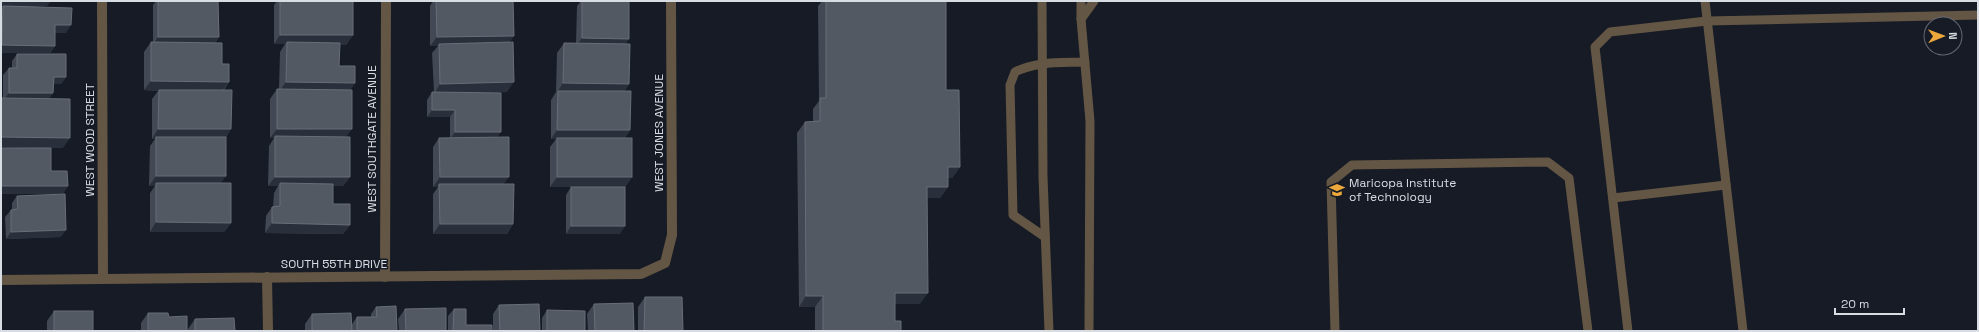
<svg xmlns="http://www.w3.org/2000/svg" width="1979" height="332" font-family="'Space Grotesk',sans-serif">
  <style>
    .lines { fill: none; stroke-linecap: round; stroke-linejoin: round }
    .service { stroke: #645644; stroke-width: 9 }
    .minor { stroke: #645644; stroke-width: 10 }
    .wall { fill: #434954 }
    .shaded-wall { fill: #2a303b }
    .building { fill: #535963; stroke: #686d77 }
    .labels { text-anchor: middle; stroke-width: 3; stroke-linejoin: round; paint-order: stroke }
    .street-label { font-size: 12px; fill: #d8dce3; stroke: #161b25 }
    .poi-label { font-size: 12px; fill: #d8dce3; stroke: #161b25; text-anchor: start }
  </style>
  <rect width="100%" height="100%" fill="#161b25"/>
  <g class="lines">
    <g class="service">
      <polyline points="1042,1 1043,177 1049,331"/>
      <polyline points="1081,1 1081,19 1090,121 1089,331"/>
      <polyline points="1705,1 1743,331"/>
      <polyline points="1081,19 1094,1"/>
      <polyline points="1613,198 1726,185"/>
      <path d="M 1045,237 L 1013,215 L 1010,85 L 1015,72 C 1036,61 1062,63 1085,62"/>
      <polyline points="1335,331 1331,182 1352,165 1548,162 1569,178 1588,331"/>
      <polyline points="1628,331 1595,47 1610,32 1707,21 1978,15"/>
    </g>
    <g class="minor">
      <polyline points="102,1 103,279"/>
      <polyline points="267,277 268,331"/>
      <polyline points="385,277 386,1"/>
      <polyline points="1,280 641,274 665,263 672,235 671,1"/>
    </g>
  </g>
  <g class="wall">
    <polygon points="1,1 47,6 20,7 66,33 55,33 55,46 50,53 1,53 1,9 2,7 1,7"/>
    <polygon points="156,1 218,1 219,37 215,43 222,64 229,82 224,90 231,129 226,137 221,183 231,223 224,232 150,232 150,193 155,186 149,186 150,146 155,139 152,139 152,99 158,91 144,90 144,52 151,42 153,42 153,5"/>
    <polygon points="277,1 353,1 353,35 346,45 339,45 339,66 355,83 350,90 346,137 350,177 343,186 333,186 333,204 350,225 343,234 265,233 266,216 272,207 273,207 274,193 278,186 268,186 269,146 274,138 270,138 270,99 277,89 279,89 280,52 285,44 274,44 274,5"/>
    <polygon points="433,1 513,1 514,36 509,42 507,92 470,93 497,137 504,184 513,224 507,234 433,234 433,194 438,187 433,187 433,147 439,138 450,138 450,117 427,117 427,100 432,92 434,92 432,53 438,46 430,46 430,6"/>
    <polygon points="581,1 629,1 629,39 625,44 629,84 624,91 630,130 625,138 632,177 625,187 550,187 550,147 556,139 551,139 551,100 556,92 557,53 564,43 576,43 577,6"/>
    <polygon points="822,1 946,1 946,90 960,167 952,178 948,178 948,187 940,198 927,198 920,304 895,304 895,321 901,331 815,331 815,307 799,307 797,133 805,122 813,121 813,109 819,101 818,6"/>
    <polygon points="17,54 66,77 61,84 54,84 53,93 49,98 63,148 1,147 1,98 3,98 3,75 9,68 12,68 12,61"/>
    <polygon points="571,187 620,234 566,234 566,195"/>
    <polygon points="17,196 61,237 6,239 5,217 11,210 12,210 12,203"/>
    <polygon points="645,297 683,331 638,331 638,307"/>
    <polygon points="594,304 634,331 588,331 587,314"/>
    <polygon points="499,305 540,331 493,331 493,314"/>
    <polygon points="376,307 397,331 305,331 305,324 312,314 352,324 357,317 371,317 371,314"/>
    <polygon points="405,309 446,331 399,331 398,319"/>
    <polygon points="454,309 466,325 492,331 448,331 448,316"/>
    <polygon points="547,310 585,331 542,331 542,318"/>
    <polygon points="54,311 93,331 47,331 47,321"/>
    <polygon points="148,313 169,317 187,331 141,331 141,323"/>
    <polygon points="195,319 235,331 188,331 188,329"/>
  </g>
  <g class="shaded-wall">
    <polygon points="1,1 51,1 47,6 1,7"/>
    <polygon points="55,25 71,25 66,33 50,33"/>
    <polygon points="280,35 353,35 346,45 287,44 287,42 285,44 274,44"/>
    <polygon points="514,36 507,45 439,44 438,46 430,46 437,37"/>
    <polygon points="158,37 219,37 214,44 153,44"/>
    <polygon points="582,38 629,39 624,46 576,46"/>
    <polygon points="2,45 55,46 50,53 1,53 1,47"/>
    <polygon points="54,77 66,77 61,84 48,84"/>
    <polygon points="151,81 229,82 222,91 159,90 158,91 144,90"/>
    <polygon points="286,82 355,83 348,93 279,92"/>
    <polygon points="514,82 507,92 434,94 440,84"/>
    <polygon points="563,83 629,84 623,94 558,91"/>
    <polygon points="9,93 53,93 48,100 3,100"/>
    <polygon points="432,110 455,110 450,117 427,117"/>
    <polygon points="158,129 231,129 225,138 156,137 155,139 152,139"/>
    <polygon points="277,129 352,129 345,139 275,136 274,138 270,138"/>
    <polygon points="557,130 630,130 624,140 557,138 556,139 551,139"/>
    <polygon points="455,132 501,132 496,139 450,139"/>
    <polygon points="1,137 70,138 63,148 1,147"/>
    <polygon points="948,167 960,167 952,178 940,178"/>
    <polygon points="156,176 226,176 219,186 156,183 155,186 149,186"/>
    <polygon points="275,177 350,177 343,186 280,186 280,183 278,186 268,186"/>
    <polygon points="440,177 509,177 502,186 439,184 438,187 433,187"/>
    <polygon points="557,177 632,177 625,187 550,187"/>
    <polygon points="1,186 68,186 63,194 1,194"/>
    <polygon points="927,187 948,187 940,198 920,198"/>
    <polygon points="156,222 231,223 224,232 150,232"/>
    <polygon points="272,223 350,225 343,234 265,233"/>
    <polygon points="440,224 513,224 507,234 433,234"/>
    <polygon points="571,226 625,226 620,234 566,234"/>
    <polygon points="66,230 61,237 6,239 11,232"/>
    <polygon points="895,293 928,293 920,304 887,304"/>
    <polygon points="806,296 823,296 815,307 799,307"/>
  </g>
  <g class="building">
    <polygon points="158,1 218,1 219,37 158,37"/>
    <rect x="280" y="1" width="73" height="34"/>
    <polygon points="436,1 513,1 514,36 437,37"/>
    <polygon points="582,1 629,1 629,39 582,38"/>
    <polygon points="826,1 946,1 946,90 959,90 960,167 948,167 948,187 927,187 928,293 895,293 895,321 901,321 901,331 823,331 823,296 806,296 805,122 820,121 820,98 826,98"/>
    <polygon points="3,6 72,8 71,25 55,25 55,46 2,45"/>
    <polygon points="151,42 222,43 222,64 229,64 229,82 151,81"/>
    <polygon points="287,42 340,43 339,66 355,66 355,83 286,82"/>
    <polygon points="513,42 514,82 440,84 439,44"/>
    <polygon points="564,43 630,44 629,84 563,83"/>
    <polygon points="17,54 66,54 66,77 54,77 53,93 9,93 9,68 17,68"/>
    <polygon points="277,89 352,90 352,129 277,129"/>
    <polygon points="159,90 232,90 231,129 158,129"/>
    <polygon points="558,91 631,91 630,130 557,130"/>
    <polygon points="432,92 501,93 501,132 455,132 455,110 432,110"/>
    <polygon points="1,98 70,99 70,138 1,137"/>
    <polygon points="275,136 350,137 350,177 275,177"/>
    <rect x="156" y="137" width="70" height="39"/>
    <polygon points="509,137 509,177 440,177 439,138"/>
    <rect x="557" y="138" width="75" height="39"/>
    <polygon points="1,148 51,148 51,171 67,171 68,186 1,186"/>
    <polygon points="156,183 231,183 231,223 156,222"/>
    <polygon points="280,183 333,184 333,204 350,204 350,225 272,223 272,207 280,206"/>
    <polygon points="439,184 514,184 513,224 440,224"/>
    <rect x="571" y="187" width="54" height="39"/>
    <polygon points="65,194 66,230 11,232 11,210 18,209 17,196"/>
    <polygon points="645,297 682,297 683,331 644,331"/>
    <polygon points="633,303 634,331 595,331 594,304"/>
    <polygon points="539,304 540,331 500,331 499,305"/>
    <polygon points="396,306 397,331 357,331 357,317 377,317 376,307"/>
    <polygon points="446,308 446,331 406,331 405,309"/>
    <polygon points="454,309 466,309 466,325 492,325 492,331 453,331"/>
    <polygon points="547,310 585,311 585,331 547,331"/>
    <rect x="54" y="311" width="39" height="20"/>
    <polygon points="148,313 168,313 169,317 187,316 187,331 148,331"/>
    <polygon points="351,313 352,331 312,331 312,314"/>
    <polygon points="234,318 235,331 195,331 195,319"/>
  </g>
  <defs>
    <g id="school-bare" transform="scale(1.2)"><path d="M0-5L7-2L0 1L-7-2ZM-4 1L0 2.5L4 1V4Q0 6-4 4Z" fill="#eda83c" stroke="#161b25" stroke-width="2.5" paint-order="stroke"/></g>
  </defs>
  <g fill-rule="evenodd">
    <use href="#school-bare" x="1337" y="190"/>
  </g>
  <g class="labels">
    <g class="street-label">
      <text transform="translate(659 133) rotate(-90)" y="4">WEST JONES AVENUE</text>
      <text transform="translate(372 139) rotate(-90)" y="4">WEST SOUTHGATE AVENUE</text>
      <text transform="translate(90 140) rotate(-90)" y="4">WEST WOOD STREET</text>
      <text x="334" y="268">SOUTH 55TH DRIVE</text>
    </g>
    <g class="poi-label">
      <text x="1349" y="187">Maricopa Institute<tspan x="1349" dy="14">of Technology</tspan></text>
    </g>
  </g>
  <rect width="1979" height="332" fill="none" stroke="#d8dce3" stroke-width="4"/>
  <g transform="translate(1943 36) rotate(89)"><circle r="19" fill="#161b25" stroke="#646871"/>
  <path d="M0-3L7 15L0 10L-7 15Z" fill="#eda83c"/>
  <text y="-6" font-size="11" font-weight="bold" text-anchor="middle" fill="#d8dce3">N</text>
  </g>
  <path d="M1835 308v6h69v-6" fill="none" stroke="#d8dce3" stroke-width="2"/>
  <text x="1841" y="308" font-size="12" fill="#d8dce3" stroke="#161b25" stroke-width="3" paint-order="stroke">20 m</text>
</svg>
